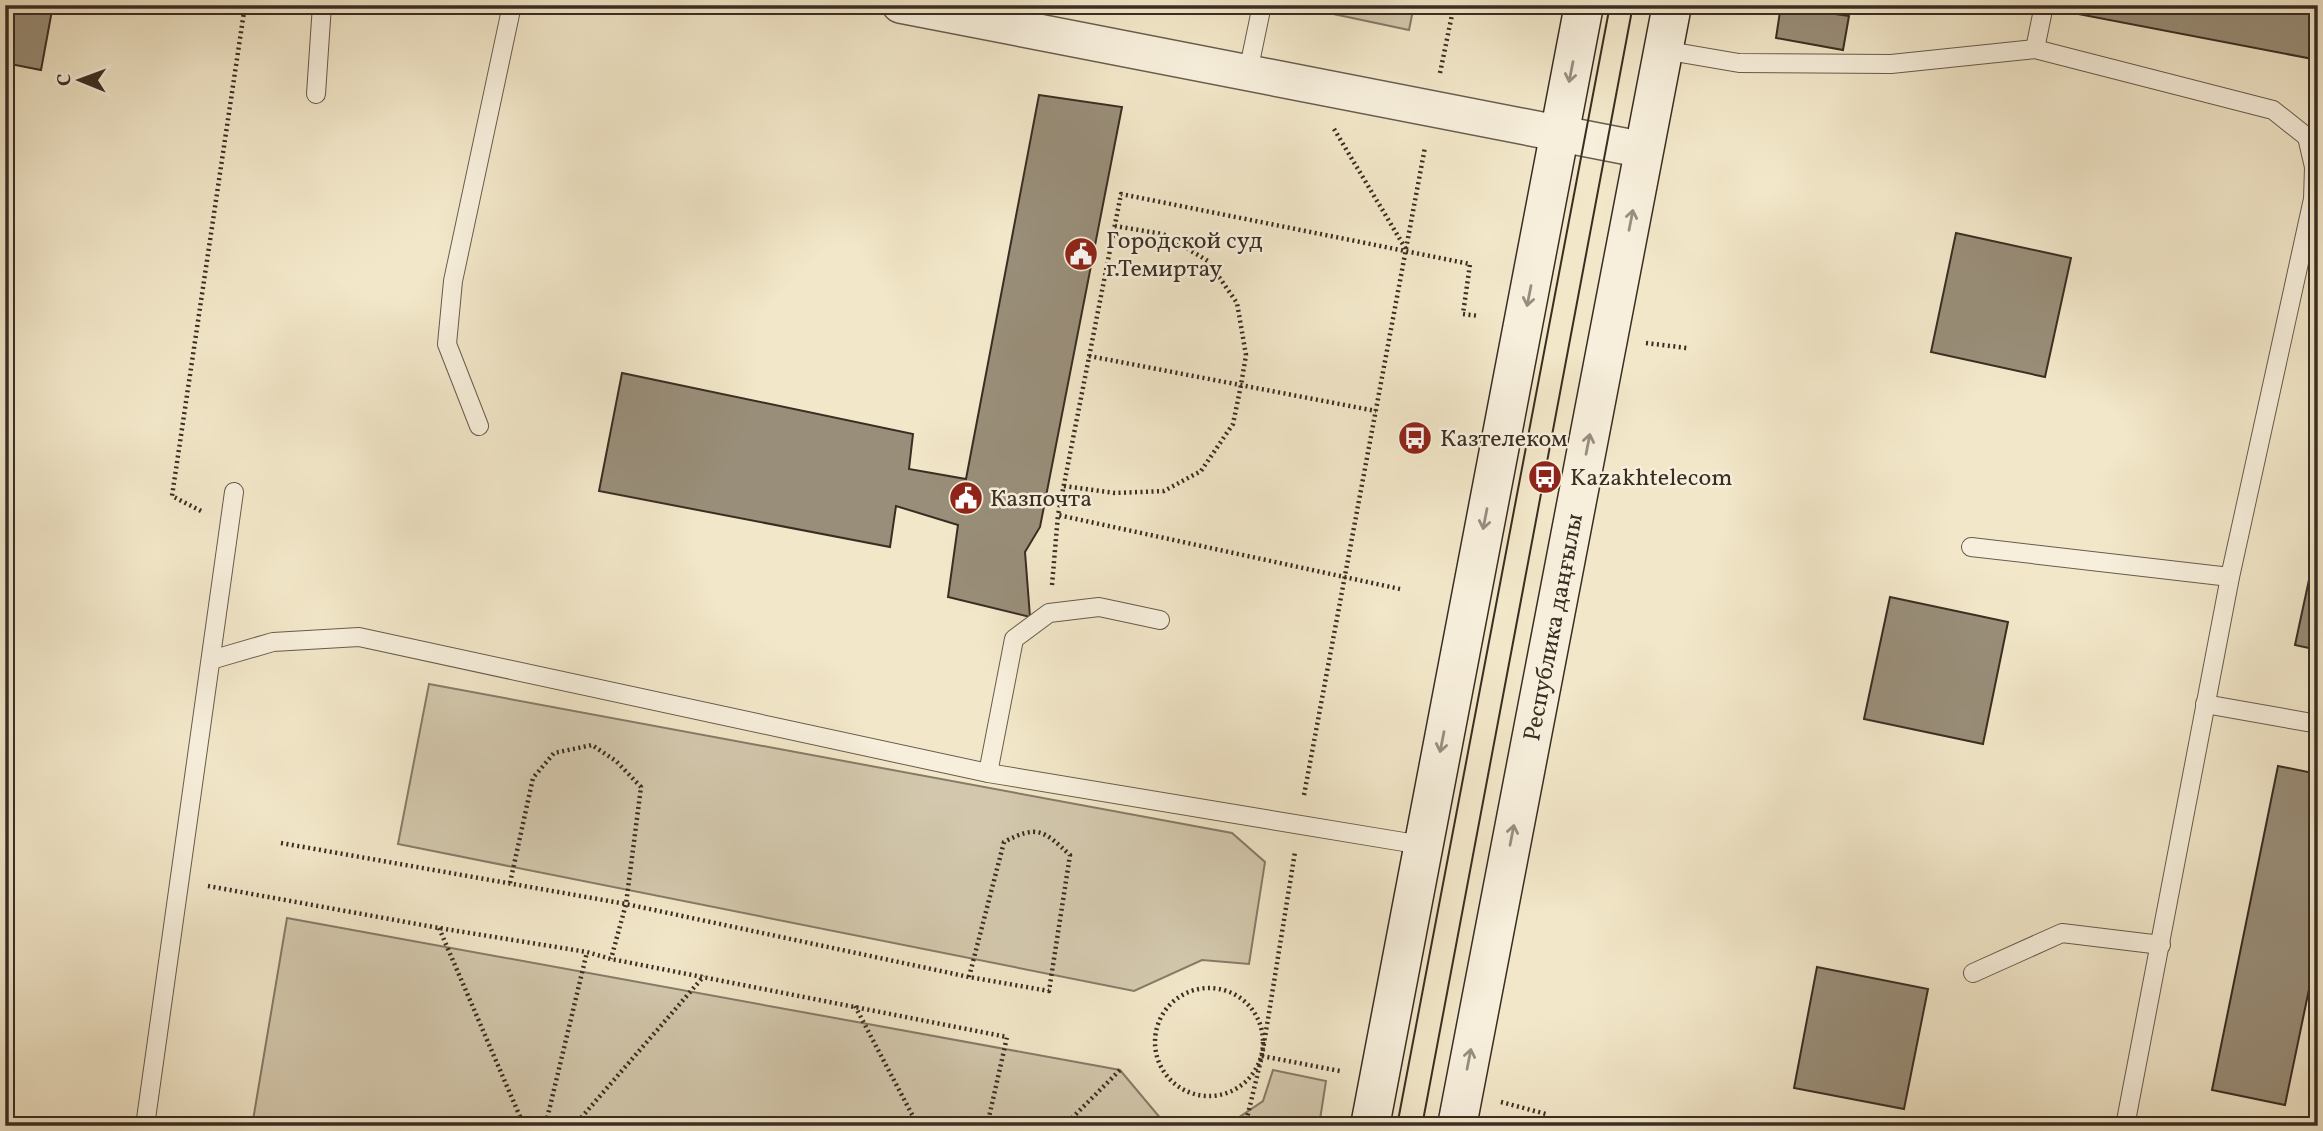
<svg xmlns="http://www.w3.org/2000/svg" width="2323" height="1131" font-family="Vollkorn,serif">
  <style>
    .green { fill: #d3c8ad; stroke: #867b68; stroke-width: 2 }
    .building { fill: #998e79; stroke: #392e23; stroke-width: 2 }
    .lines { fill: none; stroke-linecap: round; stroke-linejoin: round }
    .lane-casing { stroke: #675c4c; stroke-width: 20 }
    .street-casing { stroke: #675c4c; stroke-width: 38 }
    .secondary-casing { stroke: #392e23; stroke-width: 41 }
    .path { stroke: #392e23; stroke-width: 4.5; stroke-dasharray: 2 3.5; stroke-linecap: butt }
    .lane { stroke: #f7efdc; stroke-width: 18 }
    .street { stroke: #f7efdc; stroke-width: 35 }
    .secondary { stroke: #f7efdc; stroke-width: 38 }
    .tram { stroke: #392e23; stroke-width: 2 }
    .oneway { stroke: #988e80 }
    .labels { text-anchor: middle; stroke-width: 5; stroke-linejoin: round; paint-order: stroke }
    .poi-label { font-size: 24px; fill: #392e23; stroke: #f7efdc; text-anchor: start }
    .street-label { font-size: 24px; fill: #392e23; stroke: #f7efdc }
  </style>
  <rect width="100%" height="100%" fill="#f2e7c9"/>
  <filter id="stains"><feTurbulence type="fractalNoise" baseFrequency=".00286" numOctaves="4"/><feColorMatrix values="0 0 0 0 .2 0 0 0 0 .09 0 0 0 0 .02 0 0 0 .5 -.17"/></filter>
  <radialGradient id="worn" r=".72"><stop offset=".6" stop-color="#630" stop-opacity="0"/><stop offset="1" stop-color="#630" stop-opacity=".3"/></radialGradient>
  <g class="green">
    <polygon points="1306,5 1414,5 1409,30 1305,8"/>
    <polygon points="429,684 1232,833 1265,862 1249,964 1202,960 1134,991 398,844"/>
    <polygon points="287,918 1120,1070 1167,1126 252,1126"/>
    <polygon points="1273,1070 1326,1081 1319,1126 1226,1126 1263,1101"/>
  </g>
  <g class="building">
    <polygon points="5,5 53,5 41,70 5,63"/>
    <polygon points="1781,5 1822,5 1821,12 1849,16 1843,50 1776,38"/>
    <polygon points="2079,5 2318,5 2318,60 2078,14"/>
    <polygon points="1039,95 1122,107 1040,527 1025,552 1030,617 948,597 958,525 896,506 890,547 599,491 622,373 913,434 909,469 966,479"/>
    <polygon points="1956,233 2071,258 2045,377 1931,352"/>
    <polygon points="2318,538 2318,650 2295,645"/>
    <polygon points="1890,597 2008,622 1983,744 1864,719"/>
    <polygon points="2278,766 2318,774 2318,946 2285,1105 2212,1090"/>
    <polygon points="1817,967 1928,989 1904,1109 1794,1088"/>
  </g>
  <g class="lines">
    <g class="lane-casing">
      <g id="lane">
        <polyline points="2035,49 2044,5"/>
        <polyline points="1663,50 1739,63 1891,64 2035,49 2273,110 2307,137 2314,167 2313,199 2230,577 2125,1126"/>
        <polyline points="1248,72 1262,5"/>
        <polyline points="316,94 322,5"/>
        <polyline points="479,426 447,344 453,281 512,5"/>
        <polyline points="1971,547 2230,577"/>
        <polyline points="211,660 273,642 359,637 988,773 1422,845"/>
        <polyline points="2205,704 2318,724"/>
        <polyline points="988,773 1014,639 1049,613 1099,607 1160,620"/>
        <polyline points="1973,973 2062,933 2161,945"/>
        <polyline points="145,1126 234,492"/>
      </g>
    </g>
    <g class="street-casing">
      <polyline id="street" points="900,5 1644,150"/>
    </g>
    <g class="secondary-casing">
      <g id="secondary">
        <polyline points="1370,1126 1584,5"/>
        <path id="s1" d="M 1457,1126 L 1672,5"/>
      </g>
    </g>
    <g class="path">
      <polyline points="1440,73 1454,5"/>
      <polyline points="1334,129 1407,251"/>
      <polyline points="1646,343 1687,348"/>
      <polyline points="1089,356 1376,411"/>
      <polyline points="1064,486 1115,493 1164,491 1201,471 1233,424 1241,385 1246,355 1237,303 1208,261 1163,234 1115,226"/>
      <polyline points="201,511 172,496 245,5"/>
      <polyline points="1052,585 1058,515"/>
      <polyline points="1400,589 1058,515 1121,194 1470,264 1463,314 1479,316"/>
      <polyline points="1304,795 1425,147"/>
      <path d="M 281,843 L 626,904 L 969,977 L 1049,991 L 1070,855 C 1044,831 1038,824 1004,842 L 969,977"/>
      <polyline points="510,883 533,778 554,753 592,745 616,761 641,787 626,904 611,959"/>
      <polyline points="208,886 439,928 587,952 611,959 1007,1037 987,1126"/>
      <polyline points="439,928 524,1126"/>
      <circle cx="1209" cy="1042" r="54"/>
      <polyline points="855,1006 918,1126"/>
      <polyline points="1262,1056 1340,1071"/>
      <polyline points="1501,1102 1546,1114"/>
      <polyline points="546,1123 587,952"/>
      <polyline points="532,1126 546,1123 549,1126"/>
      <polyline points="574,1126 704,976"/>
      <polyline points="1064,1126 1120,1070"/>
      <polyline points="1245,1126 1262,1056 1295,852"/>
    </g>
    <use href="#lane" class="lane"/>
    <use href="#street" class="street"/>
    <use href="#secondary" class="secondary"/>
    <g class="tram">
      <polyline points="1397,1126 1610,5"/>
      <polyline points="1422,1126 1633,5"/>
    </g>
  </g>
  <defs><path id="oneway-shaft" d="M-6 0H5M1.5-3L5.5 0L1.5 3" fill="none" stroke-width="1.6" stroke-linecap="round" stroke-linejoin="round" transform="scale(1.75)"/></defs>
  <g class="oneway">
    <use href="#oneway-shaft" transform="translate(1571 72) rotate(101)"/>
    <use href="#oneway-shaft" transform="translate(1631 220) rotate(-79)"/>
    <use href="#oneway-shaft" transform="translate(1529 296) rotate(101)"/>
    <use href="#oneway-shaft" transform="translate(1588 444) rotate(-79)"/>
    <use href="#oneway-shaft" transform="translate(1485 519) rotate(101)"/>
    <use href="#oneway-shaft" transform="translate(1442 742) rotate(101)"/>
    <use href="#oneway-shaft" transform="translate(1512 835) rotate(-79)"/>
    <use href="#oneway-shaft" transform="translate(1469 1059) rotate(-79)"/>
  </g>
  <defs>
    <g id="civic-disc" transform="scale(1.75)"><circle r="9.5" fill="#8f2418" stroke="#f7efdc"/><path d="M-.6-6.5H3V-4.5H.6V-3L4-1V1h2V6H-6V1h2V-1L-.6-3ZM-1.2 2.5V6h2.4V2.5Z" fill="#fff"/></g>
    <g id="bus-disc" transform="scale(1.75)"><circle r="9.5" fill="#8f2418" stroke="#f7efdc"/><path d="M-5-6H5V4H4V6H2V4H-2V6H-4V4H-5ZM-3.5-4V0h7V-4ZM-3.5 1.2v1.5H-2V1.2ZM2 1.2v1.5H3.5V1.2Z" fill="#fff"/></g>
  </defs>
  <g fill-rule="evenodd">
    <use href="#civic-disc" x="1081" y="254"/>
    <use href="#bus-disc" x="1415" y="438"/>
    <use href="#bus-disc" x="1545" y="477"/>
    <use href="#civic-disc" x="966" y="498"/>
  </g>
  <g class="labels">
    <g class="poi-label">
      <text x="1106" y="248">Городской суд<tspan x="1106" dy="28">г.Темиртау</tspan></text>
      <text x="1440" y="446">Казтелеком</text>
      <text x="1570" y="485">Kazakhtelecom</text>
      <text x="990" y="506">Казпочта</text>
    </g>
    <g class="street-label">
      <text dy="8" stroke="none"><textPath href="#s1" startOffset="508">Республика даңғылы</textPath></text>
    </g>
  </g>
  <rect width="2323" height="1131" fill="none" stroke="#f2e7c9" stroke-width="28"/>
  <rect x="7" y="7" width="2309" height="1117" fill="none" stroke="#392e23" stroke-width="3.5"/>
  <rect x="14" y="14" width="2295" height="1103" fill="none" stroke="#392e23" stroke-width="2"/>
  <g transform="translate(80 80) rotate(271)" stroke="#f7efdc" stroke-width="5" paint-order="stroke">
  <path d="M0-5L12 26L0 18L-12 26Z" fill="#392e23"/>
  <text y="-10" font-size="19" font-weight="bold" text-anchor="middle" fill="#392e23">С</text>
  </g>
  <rect width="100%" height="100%" filter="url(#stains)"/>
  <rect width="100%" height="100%" fill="url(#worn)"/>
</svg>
